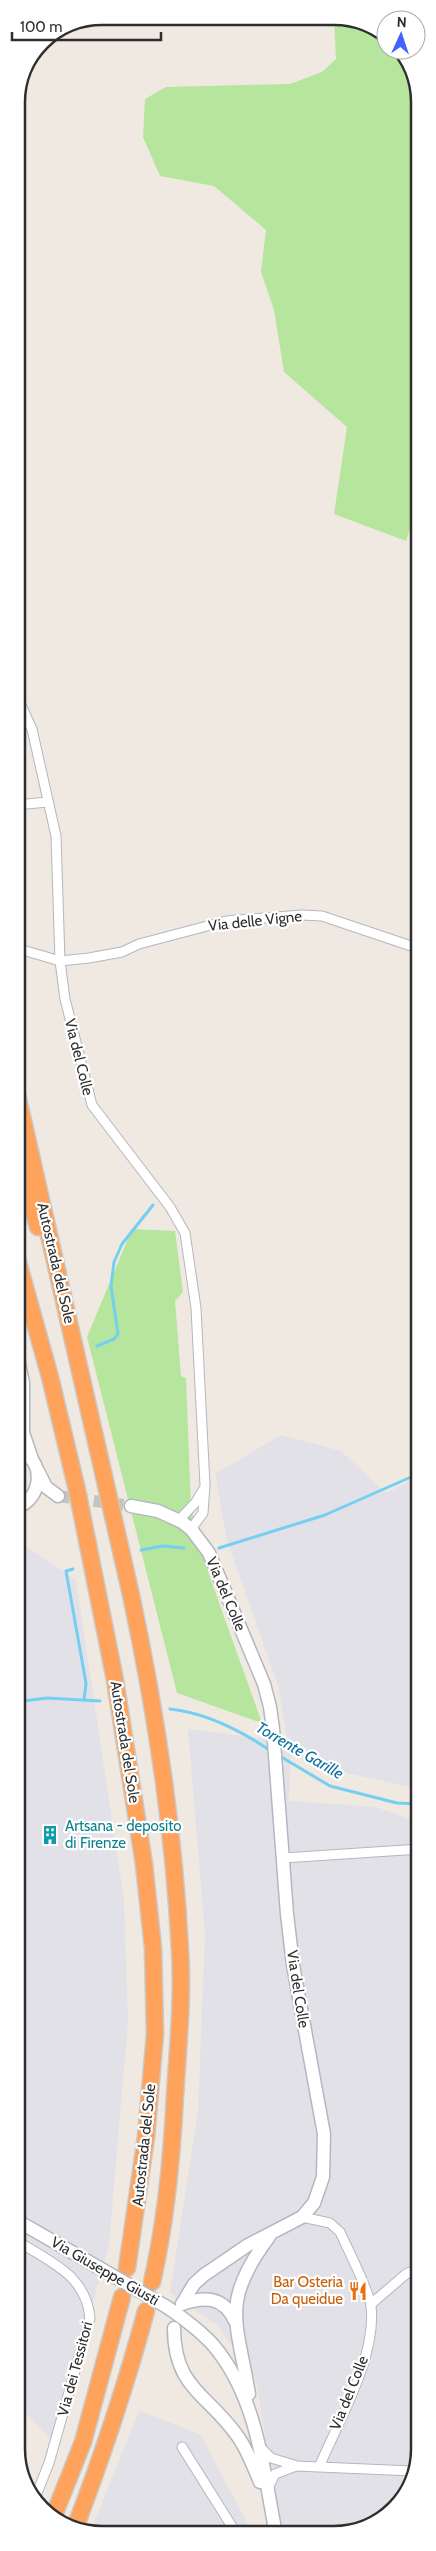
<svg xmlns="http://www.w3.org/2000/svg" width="436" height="2551" font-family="Cabin,sans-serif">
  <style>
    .industrial { fill: #e3e1e8 }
    .green { fill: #b6e59e }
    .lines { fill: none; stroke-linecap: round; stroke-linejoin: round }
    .stream { stroke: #75cff0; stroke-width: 3 }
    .secondary-tunnel { stroke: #c8c4bd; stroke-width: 12; stroke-dasharray: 12 6; stroke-linecap: butt }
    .street-casing { stroke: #b4b7c1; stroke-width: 11 }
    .secondary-casing { stroke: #b4b7c1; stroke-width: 15 }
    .highway-casing { stroke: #c9c9c9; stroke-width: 19 }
    .street { stroke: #fff; stroke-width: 9 }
    .secondary { stroke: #fff; stroke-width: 12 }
    .highway { stroke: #ffa35c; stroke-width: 16 }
    .secondary-bridge-casing { stroke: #b4b7c1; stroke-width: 15; stroke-linecap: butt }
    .secondary-bridge { stroke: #fff; stroke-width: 12 }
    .labels { text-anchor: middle; stroke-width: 4.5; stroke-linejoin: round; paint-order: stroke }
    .street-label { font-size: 15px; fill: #2e2e2e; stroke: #fff }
    .culture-label { font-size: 15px; fill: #0d838f; stroke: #fff; text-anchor: start }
    .food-label { font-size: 15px; fill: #c56008; stroke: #fff; text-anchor: end }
    .water-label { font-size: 16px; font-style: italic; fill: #0d6fa3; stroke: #fff }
    .rim { fill: none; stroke: #2e2e2e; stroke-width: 2.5 }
  </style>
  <rect width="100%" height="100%" fill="#efe9e1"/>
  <g class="industrial">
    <polygon points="281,1435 341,1451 386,1493 420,1476 420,1789 314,1766 291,1753 289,1801 376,1807 420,1822 420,2454 395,2509 340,2535 281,2534 256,2379 217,2325 170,2293 198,2110 205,1935 188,1729 288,1742 278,1686 227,1540 215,1474"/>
    <polygon points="16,1540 76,1580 124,1900 128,2021 109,2245 54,2441 16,2404"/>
    <polygon points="139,2411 200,2434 253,2534 90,2532"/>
  </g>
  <g class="green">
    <polygon points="334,19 356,19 386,38 386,50 400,50 420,96 420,500 406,541 334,514 347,427 284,372 274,310 261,272 266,230 214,186 160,176 143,137 145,99 166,87 290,84 322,72 336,59"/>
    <polygon points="132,1229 175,1231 183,1292 175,1301 181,1376 186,1378 191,1508 206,1566 262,1723 177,1693 87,1337"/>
  </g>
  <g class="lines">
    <g class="stream">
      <polyline points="97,1346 114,1339 118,1334 111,1286 114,1262 122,1244 153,1205"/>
      <polyline points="219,1548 325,1515 420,1473"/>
      <polyline points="141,1550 163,1546 184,1548"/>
      <polyline points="73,1569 66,1571 86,1683 84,1700"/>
      <polyline points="16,1702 47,1698 100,1701"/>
      <path d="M 170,1709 C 207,1713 240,1730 271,1751"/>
      <polyline points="278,1755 330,1786 397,1803 420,1804"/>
    </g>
    <polyline class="secondary-tunnel" points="58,1496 131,1506"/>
    <g class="street-casing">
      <g id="street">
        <polyline points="16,694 32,729 56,836 60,961 65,999 92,1105 170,1207 185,1233 196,1308 205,1485 203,1513 191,1529"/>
        <polyline points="16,805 48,802"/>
        <polyline points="16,948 60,961 89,958 122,952 139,944 226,921 302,915 322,916 420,949"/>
        <polyline points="179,1520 196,1502 203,1490"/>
        <polyline points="283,1858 420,1849"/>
        <path d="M 302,2217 L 330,2223 L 340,2232 C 348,2250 369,2290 371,2306 C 377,2356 339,2420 320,2465"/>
        <path d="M 16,2240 C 49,2262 86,2274 90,2318 L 49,2463 L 35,2498"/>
        <polyline points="371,2304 406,2274 420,2268"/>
        <polyline points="182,2447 236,2533"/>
        <polyline points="260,2447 271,2458 294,2465"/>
        <polyline points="268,2488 275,2474 296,2466 412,2471"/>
      </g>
    </g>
    <g class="secondary-casing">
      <g id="secondary">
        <polyline points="16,1349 23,1383 23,1433 32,1459"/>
        <path d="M 16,1452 C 47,1455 43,1501 16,1507"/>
        <polyline points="38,1471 46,1487 58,1496"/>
        <polyline points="131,1506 158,1511 182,1522 191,1529 209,1553 264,1684 270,1707 273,1729 287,1914 293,1965 324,2134 323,2177 314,2203 302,2217 248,2245 204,2275 194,2284 182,2304"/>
        <polyline points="16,2220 103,2270"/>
        <path d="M 182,2304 C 206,2296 224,2297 235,2321"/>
        <path d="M 167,2307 C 183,2318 201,2331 214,2346 C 258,2399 263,2469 276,2534"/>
        <path d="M 174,2328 C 174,2387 206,2393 236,2434 C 247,2448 253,2466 260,2482"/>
        <path d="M 249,2394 C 237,2321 220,2302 269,2237"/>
      </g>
    </g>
    <g class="highway-casing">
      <g id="highway">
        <path d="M 16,1090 L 131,1595 C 156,1712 174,1830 180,1951 C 183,1998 178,2047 175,2095 C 172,2157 166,2221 152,2282"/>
        <polyline points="16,1151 38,1227"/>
        <polyline points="16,1255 50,1377 77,1490 115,1680 144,1864 153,1948 155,2034 146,2137 127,2268"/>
        <polyline points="54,2515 83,2442 122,2297"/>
        <path d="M 75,2528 C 102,2457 126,2385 146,2311"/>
      </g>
    </g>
    <use href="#street" class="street"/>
    <use href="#secondary" class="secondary"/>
    <use href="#highway" class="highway"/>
    <g class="secondary-bridge-casing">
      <polyline id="secondary-bridge" points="103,2270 167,2307"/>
    </g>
    <use href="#secondary-bridge" class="secondary-bridge"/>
  </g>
  <defs>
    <g id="building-bare" transform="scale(1.5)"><path d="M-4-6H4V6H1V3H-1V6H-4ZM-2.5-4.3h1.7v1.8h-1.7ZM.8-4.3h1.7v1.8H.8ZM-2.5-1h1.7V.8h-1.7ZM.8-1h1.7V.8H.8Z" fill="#0f9aa8" stroke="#fff" stroke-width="2.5" paint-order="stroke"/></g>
    <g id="restaurant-bare" transform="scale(1.5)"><path d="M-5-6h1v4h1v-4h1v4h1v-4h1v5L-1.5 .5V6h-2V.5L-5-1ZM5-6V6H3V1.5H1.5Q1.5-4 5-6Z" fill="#e8710a" stroke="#fff" stroke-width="2.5" paint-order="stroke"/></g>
  </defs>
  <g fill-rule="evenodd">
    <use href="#building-bare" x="50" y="1835"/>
    <use href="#restaurant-bare" x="358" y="2291"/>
  </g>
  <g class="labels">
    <g class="street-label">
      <text transform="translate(255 921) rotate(-6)" y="5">Via delle Vigne</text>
      <text transform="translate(79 1057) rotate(76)" y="5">Via del Colle</text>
      <text transform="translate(56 1263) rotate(77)" y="5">Autostrada del Sole</text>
      <text transform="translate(226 1594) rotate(67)" y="5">Via del Colle</text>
      <text transform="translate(125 1742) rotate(81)" y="5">Autostrada del Sole</text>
      <text transform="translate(298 1989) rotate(81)" y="5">Via del Colle</text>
      <text transform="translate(144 2145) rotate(-84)" y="5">Autostrada del Sole</text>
      <text transform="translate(105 2271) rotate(30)" y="5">Via Giuseppe Giusti</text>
      <text transform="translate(75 2369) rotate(-75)" y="5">Via dei Tessitori</text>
      <text transform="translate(349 2393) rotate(-68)" y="5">Via del Colle</text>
    </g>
    <g class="culture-label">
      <text x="65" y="1831">Artsana - deposito<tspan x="65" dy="17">di Firenze</tspan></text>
    </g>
    <g class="food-label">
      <text x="343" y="2287">Bar Osteria<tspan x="343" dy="17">Da queidue</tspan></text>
    </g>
    <g class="water-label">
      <text transform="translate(300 1750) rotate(30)" y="6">Torrente Garille</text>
    </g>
  </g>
  <path d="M0 0H436V2551H0ZM102 25H334A77 77 0 0 1 411 102V2449A77 77 0 0 1 334 2526H102A77 77 0 0 1 25 2449V102A77 77 0 0 1 102 25Z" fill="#fff" fill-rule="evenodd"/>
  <path class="rim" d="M102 25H334A77 77 0 0 1 411 102V2449A77 77 0 0 1 334 2526H102A77 77 0 0 1 25 2449V102A77 77 0 0 1 102 25Z"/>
  <g transform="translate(401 35) rotate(3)"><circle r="24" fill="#ffffff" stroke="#ababab"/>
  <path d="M0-4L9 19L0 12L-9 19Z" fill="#4264fb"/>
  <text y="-8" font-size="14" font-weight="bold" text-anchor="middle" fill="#2e2e2e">N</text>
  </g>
  <path d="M12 32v8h149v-8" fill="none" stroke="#2e2e2e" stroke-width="2.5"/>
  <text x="20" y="32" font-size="15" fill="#2e2e2e" stroke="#ffffff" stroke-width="4" paint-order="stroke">100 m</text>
</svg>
